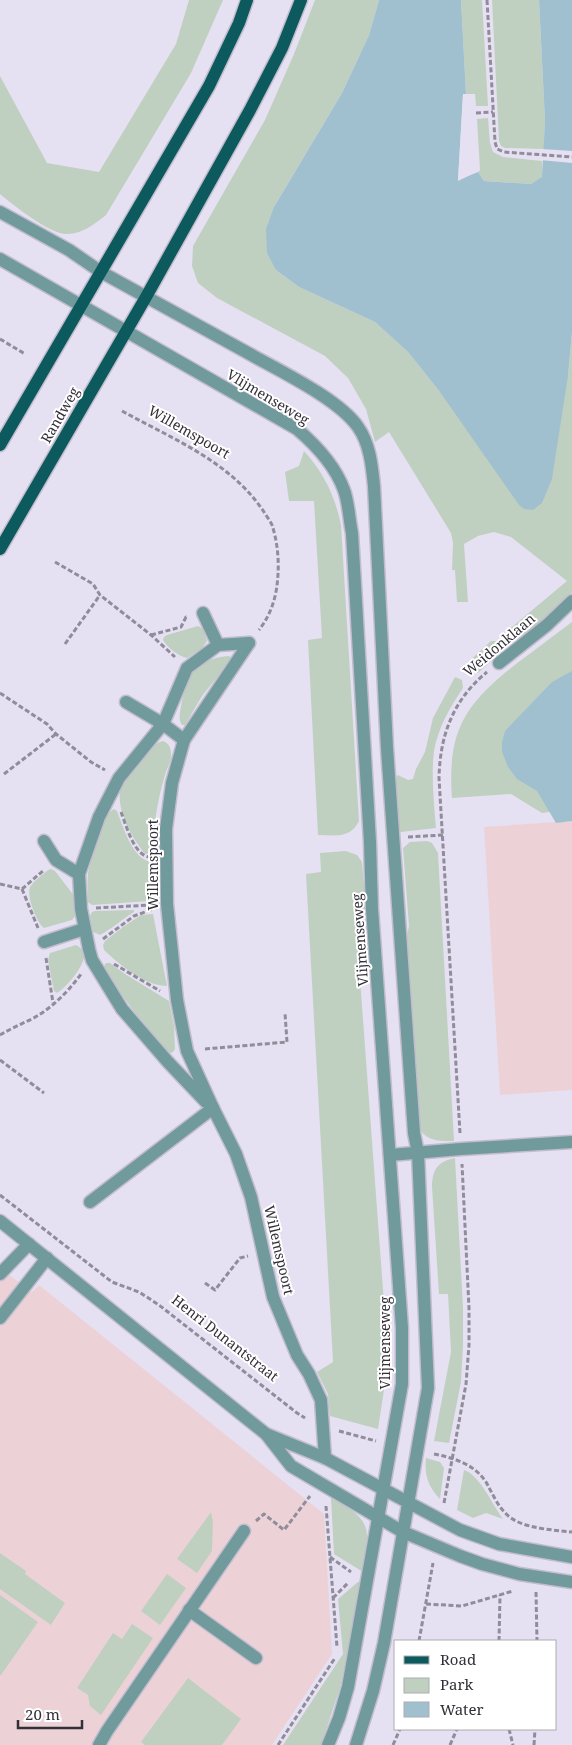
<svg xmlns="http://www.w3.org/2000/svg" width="572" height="1745" font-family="'Noto Serif',serif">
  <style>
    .education { fill: #ecd2d7 }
    .green { fill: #c0d0c0 }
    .water { fill: #a0c0d0 }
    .pier { fill: #e6e0f3 }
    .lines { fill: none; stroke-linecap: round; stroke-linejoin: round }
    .minor-casing { stroke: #c2bdcd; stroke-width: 15 }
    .major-casing { stroke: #c2bdcd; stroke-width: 15 }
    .path { stroke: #908c99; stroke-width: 3; stroke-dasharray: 5 2.5; stroke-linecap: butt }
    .minor { stroke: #719a9c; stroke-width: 12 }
    .major { stroke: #0c5a5d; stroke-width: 12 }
    .labels { text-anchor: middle; stroke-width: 4; stroke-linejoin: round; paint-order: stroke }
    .street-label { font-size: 14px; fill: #322f37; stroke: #fff }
  </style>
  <rect width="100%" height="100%" fill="#e6e0f3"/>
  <g class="education">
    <polygon points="572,821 572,1090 500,1095 484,827"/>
    <polygon points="0,1268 32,1292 39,1285 324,1514 332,1654 272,1745 0,1745"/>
  </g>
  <g class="green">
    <path d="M 189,0 L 223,0 L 191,73 L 106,215 C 94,224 83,234 67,234 C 51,235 13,205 0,194 L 0,76 L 47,163 L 99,172 L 176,44 Z"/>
    <path d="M 315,0 L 379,0 L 369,35 L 342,93 L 274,207 L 276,270 L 299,287 L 375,322 L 408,352 L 440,392 L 568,376 L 572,332 L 572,592 C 564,607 531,635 515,640 L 509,636 L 507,631 L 567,581 L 511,537 L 494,532 L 478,536 L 464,544 L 468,602 L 457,602 L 455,570 L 452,570 L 453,543 L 451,533 L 389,432 L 375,442 L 366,409 L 348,378 L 325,356 L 217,298 L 198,283 L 192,266 L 193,246 L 265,120 L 294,54 Z"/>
    <polygon points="461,0 482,0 488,106 476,106 475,94 466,94"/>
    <polygon points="492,0 539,0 545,121 544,149 505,148 501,146 499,141"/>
    <polygon points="488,118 490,143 493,152 503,157 542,161 543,177 531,184 484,181 478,172 480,170 477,119"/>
    <path d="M 304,451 C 324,473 335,496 341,525 L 359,821 C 350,839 336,835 318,835 L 308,640 L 322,638 L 314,501 L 289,501 L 285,472 L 299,466 Z"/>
    <path d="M 572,622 L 572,809 L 542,813 L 511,794 L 452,798 C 447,731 465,704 516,664 C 535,650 553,636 572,622 Z"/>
    <path d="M 198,626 C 205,629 205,634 207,641 L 202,648 L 187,658 C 178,656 168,648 163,640 L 164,637 L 167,635 Z"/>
    <polygon points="491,641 496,641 500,653 478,673 470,673 465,670 464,666"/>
    <path d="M 228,656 L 231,657 L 230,661 L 202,696 L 185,725 L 182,725 C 178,719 180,713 181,706 C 187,676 195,659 228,656 Z"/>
    <path d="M 455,677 L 462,680 L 463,688 C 450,707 438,728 434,751 C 431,776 434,803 436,828 L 401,832 L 397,831 L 395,778 L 398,775 L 408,780 L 413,779 L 416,769 L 425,752 L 433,718 Z"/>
    <path d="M 163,741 C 168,743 171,747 171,753 C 172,760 167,768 165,775 C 157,801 154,827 151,853 L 145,854 C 132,838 117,812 120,790 C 130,775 144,746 163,741 Z"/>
    <path d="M 114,809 L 117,811 C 123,826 132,859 151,862 L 152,899 L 149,901 L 92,905 L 88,902 C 88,892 87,883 88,874 C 90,861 103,813 114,809 Z"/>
    <path d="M 427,841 L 432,843 L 438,853 L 454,1141 C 440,1141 429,1142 420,1130 L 405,945 L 409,926 L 403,848 L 410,842 Z"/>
    <polygon points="346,851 357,855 362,862 366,909 358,952 386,1330 386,1377 378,1429 330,1416 328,1394 317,1372 333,1362 306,874 321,872 320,853"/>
    <path d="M 51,869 L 55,871 L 75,897 L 76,915 L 72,920 L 44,928 C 37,923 26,896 30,887 C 34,881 42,875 48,870 Z"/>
    <path d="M 134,910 L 134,912 C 122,919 112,929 100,935 L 93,932 L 90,916 L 92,912 L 95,911 Z"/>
    <path d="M 153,914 L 167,986 C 145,986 120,965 104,950 L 103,945 L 105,941 L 123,927 L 141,915 Z"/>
    <path d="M 76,945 C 79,947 81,948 83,950 C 90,961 66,988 57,993 L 54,991 L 48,960 L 50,953 Z"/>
    <path d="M 106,963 L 110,963 L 125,974 L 169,1001 L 174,1026 L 175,1049 L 173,1052 L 171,1053 L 167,1051 C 144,1023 121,998 104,966 Z"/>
    <path d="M 455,1158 L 463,1308 L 463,1345 L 461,1382 L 449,1443 L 434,1441 L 451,1352 L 448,1294 L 439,1294 L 432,1187 C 432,1170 438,1161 455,1158 Z"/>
    <path d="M 426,1458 L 440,1462 L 444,1468 L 440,1499 C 428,1487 424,1474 426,1458 Z"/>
    <path d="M 464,1470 C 480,1475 493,1506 503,1519 L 486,1513 L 473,1518 L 457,1510 Z"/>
    <path d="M 331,1498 C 373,1520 370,1528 363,1572 L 334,1554 Z"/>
    <polygon points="211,1512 213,1522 212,1551 197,1573 177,1559"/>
    <polygon points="0,1553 26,1571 25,1574 65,1603 51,1625 0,1589"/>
    <polygon points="167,1574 186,1588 160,1625 141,1611"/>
    <polygon points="358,1582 361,1582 340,1688 321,1745 283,1745 343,1654 338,1599"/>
    <polygon points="0,1595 38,1622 1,1675 0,1675"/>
    <polygon points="132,1624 153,1638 101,1715 90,1706 88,1695 77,1688 113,1633 122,1639"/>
    <polygon points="188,1678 241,1719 222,1745 145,1745 141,1742"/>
  </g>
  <g class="water">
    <polygon points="379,0 461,0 466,94 463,95 458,180 478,172 484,181 531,184 542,177 545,121 539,0 572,0 572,332 568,376 552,479 542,503 533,510 524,509 519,505 440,392 408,352 375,322 299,287 276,270 267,253 266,229 274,207 342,93 369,35"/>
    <polygon points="572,671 572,821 556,823 537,791 517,779 508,767 502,752 502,742 505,731 552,682"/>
  </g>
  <g class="pier">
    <polygon points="463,94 468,94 465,97 461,177 477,169 480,170 458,181"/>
    <polygon points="542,149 572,151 572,163 540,160"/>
  </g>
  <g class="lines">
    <g class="minor-casing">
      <g id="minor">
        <path d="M 0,212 L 69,250 L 101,272 C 150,299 199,326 248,353 C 278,370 339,399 358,427 C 370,444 372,466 374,486 L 387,748 L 414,1133 L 418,1153 L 428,1388 L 384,1643 L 373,1691 L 356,1745"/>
        <path d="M 0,259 L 297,429 C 317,446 335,465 344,490 C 349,504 349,519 352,533 L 370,842 L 372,909 L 402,1328 L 402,1384 L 348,1687 L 339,1718 L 328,1745"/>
        <polyline points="203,613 218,645"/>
        <polyline points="249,643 184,740 172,783 166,829 167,904 177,1000 187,1051 213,1108 236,1154 251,1197 273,1297 297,1355 309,1374 321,1400 325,1458"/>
        <polyline points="499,663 547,625 572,601"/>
        <polyline points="126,702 163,724 184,740"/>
        <polyline points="44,841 56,860 79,874"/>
        <polyline points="44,942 84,929"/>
        <polyline points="206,1102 168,1062 122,1009 92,960 89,949 81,909 79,874 99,817 119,778 163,724 187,668 218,645 249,643"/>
        <polyline points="390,1155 461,1149 572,1142"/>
        <polyline points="90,1202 213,1108"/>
        <polyline points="0,1221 266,1434 291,1466 403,1532 460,1556 482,1564 519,1574 572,1582"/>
        <polyline points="0,1274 29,1244"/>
        <polyline points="0,1318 47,1258"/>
        <polyline points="266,1434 325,1458 460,1530 499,1544 572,1557"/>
        <polyline points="189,1610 256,1658"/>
        <polyline points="99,1745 107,1731 244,1531"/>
      </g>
    </g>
    <g class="major-casing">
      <g id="major">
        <polyline points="0,445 209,86 239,23 247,0"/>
        <polyline points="0,549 146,297 250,110 282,48 301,0"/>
      </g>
    </g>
    <g class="path">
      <polyline points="487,0 495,142 497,149 504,152 572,157"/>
      <polyline points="476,113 493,112"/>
      <polyline points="0,339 25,354"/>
      <path d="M 122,411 C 173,439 231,462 264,512 C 266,516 270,520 272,525 C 277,540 279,558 278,574 C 277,595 272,613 259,630"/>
      <polyline points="55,562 93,584 100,595 151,635 175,657"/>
      <polyline points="151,635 181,627 186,617 187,617"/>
      <polyline points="65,644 100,595"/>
      <polyline points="0,693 47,724 56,734 91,762 105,770"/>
      <polyline points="4,774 56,734"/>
      <path d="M 121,812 C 126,825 134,855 149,857"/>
      <polyline points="408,837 443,835"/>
      <polyline points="0,884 22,889 44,870"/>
      <polyline points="22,889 38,928"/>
      <polyline points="96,908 150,905"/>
      <polyline points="103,939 134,916 153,909"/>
      <polyline points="46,958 53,1003"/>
      <polyline points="114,964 160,991"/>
      <path d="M 0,1035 C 10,1029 21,1024 32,1019 C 52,1008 68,992 81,974"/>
      <polyline points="205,1049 287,1042 285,1013"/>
      <polyline points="0,1060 44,1093"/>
      <path d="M 460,1133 L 439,778 C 440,735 453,700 487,672"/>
      <polyline points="0,1195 112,1282 139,1292 159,1305 297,1413 305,1418"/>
      <polyline points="205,1283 215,1290 240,1258 248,1256"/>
      <polyline points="339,1431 376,1441"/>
      <path d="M 434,1454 C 454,1458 474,1464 486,1482 C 494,1496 500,1513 516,1521 C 532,1529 554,1530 572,1532"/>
      <polyline points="444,1503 466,1384 469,1345 469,1308 462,1164"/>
      <polyline points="326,1506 337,1647"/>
      <polyline points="256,1521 264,1514 284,1530 310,1496"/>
      <polyline points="330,1557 351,1572"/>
      <polyline points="536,1592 537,1641"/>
      <polyline points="333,1598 348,1583"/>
      <polyline points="426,1604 462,1606 513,1591"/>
      <polyline points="419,1641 433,1563"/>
      <polyline points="499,1641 500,1595"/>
      <polyline points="509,1729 513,1745"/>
      <polyline points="278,1745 335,1658"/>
      <polyline points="393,1745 400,1729"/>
      <polyline points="450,1745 457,1729"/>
      <polyline points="534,1745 535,1729"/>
    </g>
    <use href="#minor" class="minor"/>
    <use href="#major" class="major"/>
  </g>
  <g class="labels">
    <g class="street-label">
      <text transform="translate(268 397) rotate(31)" y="5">Vlijmenseweg</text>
      <text transform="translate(60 415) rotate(-60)" y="5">Randweg</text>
      <text transform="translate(189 432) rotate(30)" y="5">Willemspoort</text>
      <text transform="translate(499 645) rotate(-40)" y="5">Weidonklaan</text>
      <text transform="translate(153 865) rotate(-90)" y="5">Willemspoort</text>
      <text transform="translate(360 940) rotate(-94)" y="5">Vlijmenseweg</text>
      <text transform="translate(279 1250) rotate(77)" y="5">Willemspoort</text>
      <text transform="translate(225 1338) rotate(38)" y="5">Henri Dunantstraat</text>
      <text transform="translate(385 1343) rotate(-90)" y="5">Vlijmenseweg</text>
    </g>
  </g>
  <rect x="394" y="1640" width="162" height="90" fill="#ffffff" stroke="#adacaf"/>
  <rect x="404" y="1656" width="25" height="8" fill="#0c5a5d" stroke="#adacaf"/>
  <text x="440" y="1665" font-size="15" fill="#322f37">Road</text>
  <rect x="404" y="1678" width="25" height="15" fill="#c0d0c0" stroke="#adacaf"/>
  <text x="440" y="1690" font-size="15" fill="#322f37">Park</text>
  <rect x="404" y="1702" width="25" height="15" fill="#a0c0d0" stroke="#adacaf"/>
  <text x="440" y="1715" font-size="15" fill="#322f37">Water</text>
  <path d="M18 1720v8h64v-8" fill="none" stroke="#322f37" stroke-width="2.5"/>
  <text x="25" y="1720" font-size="15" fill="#322f37" stroke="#ffffff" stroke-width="4" paint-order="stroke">20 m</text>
</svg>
